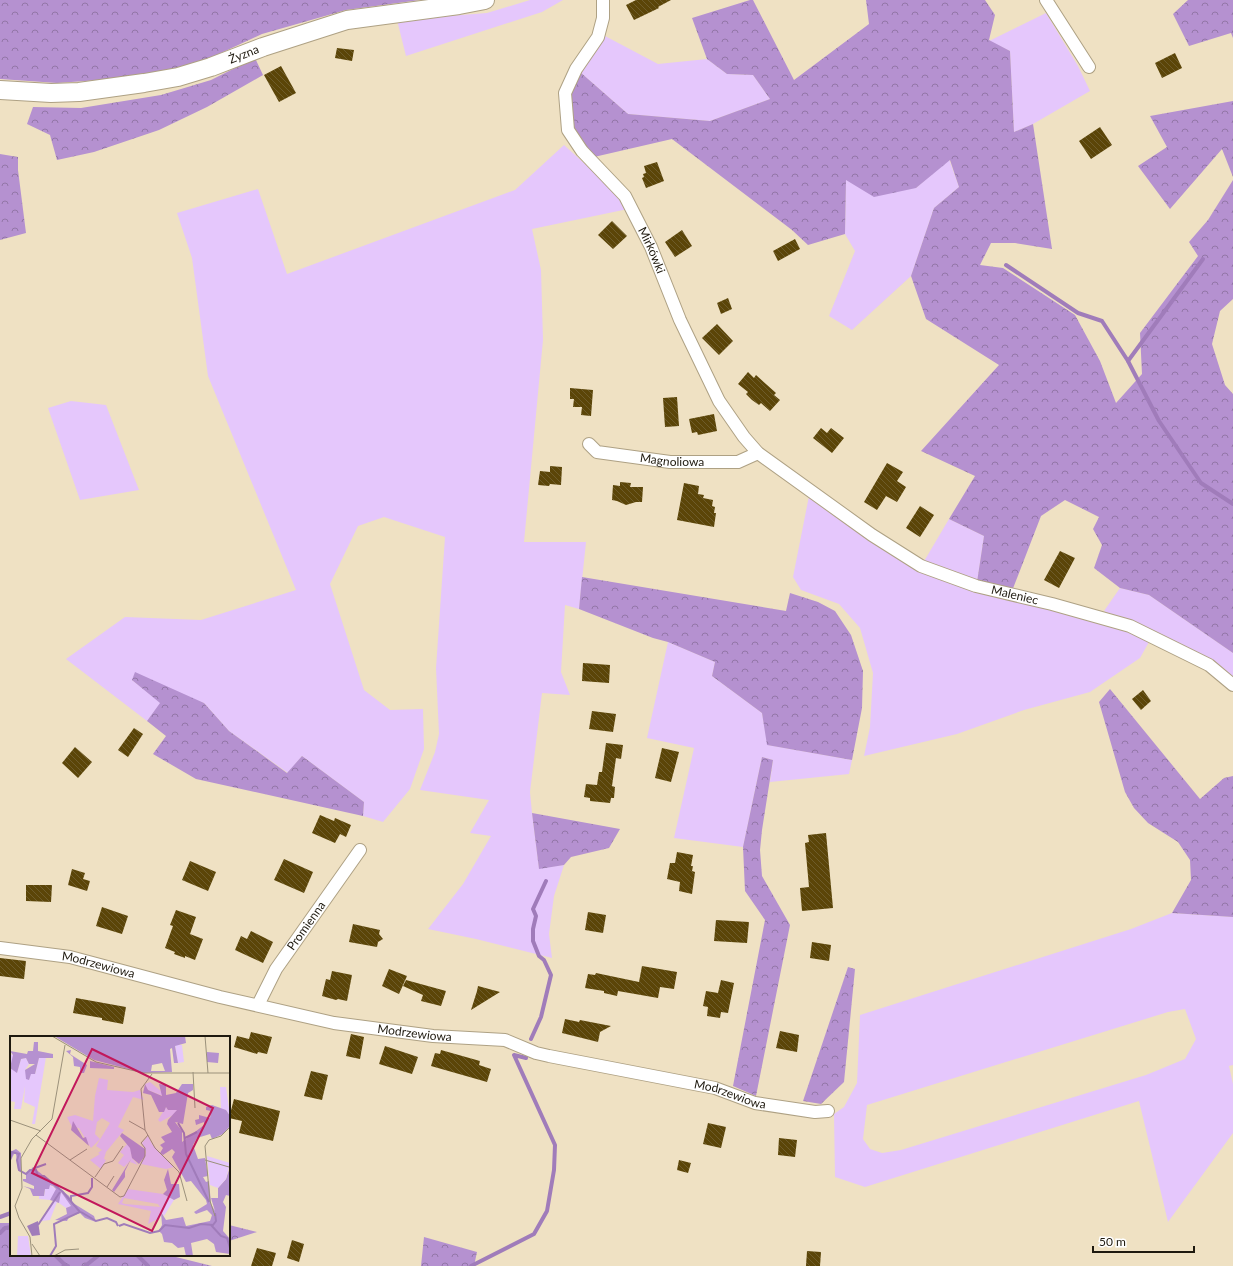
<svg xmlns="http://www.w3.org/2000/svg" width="1233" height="1266" font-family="Lato,sans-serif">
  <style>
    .grass { fill: #e5c7fc; fill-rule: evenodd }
    .forest { fill: url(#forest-crowns) }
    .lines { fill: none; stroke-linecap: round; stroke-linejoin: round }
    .stream { stroke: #a07cba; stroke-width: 4 }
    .building { fill: url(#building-back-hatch) }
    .street-casing { stroke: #aea184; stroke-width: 14 }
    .secondary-casing { stroke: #aea184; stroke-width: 20 }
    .street { stroke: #fff; stroke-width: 12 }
    .secondary { stroke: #fff; stroke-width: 18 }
    .labels { text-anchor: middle; stroke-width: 4; stroke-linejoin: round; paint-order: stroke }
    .street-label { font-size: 12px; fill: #1e190e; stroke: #fff }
    .inset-river { fill: none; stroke: #a07cba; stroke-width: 2 }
    .inset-road { fill: none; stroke: #9b917b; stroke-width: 1 }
    .view { fill: #c2185b; fill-opacity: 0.15; stroke: #c2185b; stroke-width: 2 }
    .inset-edge { fill: none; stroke: #1e190e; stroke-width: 2 }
  </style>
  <defs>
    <pattern id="forest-crowns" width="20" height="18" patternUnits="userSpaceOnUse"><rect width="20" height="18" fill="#b591d0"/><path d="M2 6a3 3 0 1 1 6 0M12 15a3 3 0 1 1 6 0" fill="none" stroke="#9376a7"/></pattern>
    <pattern id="building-back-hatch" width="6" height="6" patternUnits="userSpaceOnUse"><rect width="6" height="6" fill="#5b4508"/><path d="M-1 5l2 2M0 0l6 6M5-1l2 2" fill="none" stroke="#6e5c2b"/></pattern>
  </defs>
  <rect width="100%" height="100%" fill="#efe1c3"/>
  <g class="grass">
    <polygon points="530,0 563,0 542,12 406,56 397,20 487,13"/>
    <polygon points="1046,13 1078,66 1090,91 1033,124 1014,132 1010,51 989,41"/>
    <polygon points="605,36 658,64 707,59 727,74 753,75 770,99 710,121 628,114 580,72"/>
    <polygon points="564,145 607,184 628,209 532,229 541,270 543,340 524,542 586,542 579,609 565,605 561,672 570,695 542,693 530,792 532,813 539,868 564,865 554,896 549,934 552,958 476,939 428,929 463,884 491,836 470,833 489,800 420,790 435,752 439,734 436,668 445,537 384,517 358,526 330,584 364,690 390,710 423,709 424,749 410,789 383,822 363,816 364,802 302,756 288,773 229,731 204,703 132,680 161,703 147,721 66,659 125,617 201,620 296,590 208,376 192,258 177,213 258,189 287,274 515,190"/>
    <polygon points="949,159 959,187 934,208 911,276 852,330 829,316 855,251 845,234 846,180 916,188"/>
    <polygon points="71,401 106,405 139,490 80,500 48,408"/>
    <polygon points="809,496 912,565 1120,627 1149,642 1140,658 1090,692 1024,710 957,734 864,756 870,727 873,673 860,628 839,604 801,590 793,577"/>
    <polygon points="949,519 984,536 977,582 923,563"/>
    <polygon points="1120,588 1149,595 1233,653 1233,677 1195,653 1104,611"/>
    <polygon points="668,642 715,662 712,676 762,713 768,745 852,760 849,774 770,782 773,760 762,757 743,847 674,838 694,748 647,738"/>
    <path d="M 1172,913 L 1233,917 L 1233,1065 L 1229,1066 L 1233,1084 L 1233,1133 L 1168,1222 L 1139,1101 L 865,1187 L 835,1177 L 834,1114 L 844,1107 L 857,1083 L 860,1015 L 1131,929 ZM 1185,1009 L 1196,1039 L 1185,1059 L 1146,1075 L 901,1150 L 882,1153 L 870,1149 L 863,1139 L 867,1105 L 1168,1012 Z"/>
  </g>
  <g class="forest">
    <polygon points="0,0 420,0 346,10 262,34 208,59 142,77 57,83 0,79"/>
    <polygon points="750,0 753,0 794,80 869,24 866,0 985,0 995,15 989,40 1010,51 1014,132 1033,124 1052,249 1015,243 991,243 980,265 1003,268 1075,315 1100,361 1116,403 1142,374 1140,333 1198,256 1189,242 1208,220 1233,180 1233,299 1220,311 1212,344 1225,385 1233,394 1233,653 1149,595 1120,588 1094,568 1102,545 1093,529 1099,517 1065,500 1041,516 1012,591 977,582 984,536 949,519 975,476 921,451 999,365 926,319 911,276 934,208 959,187 950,160 916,188 874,197 846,180 845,234 808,245 792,230 672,139 594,157 583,145 574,128 569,98 580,72 628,114 710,121 770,99 753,75 727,74 707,59 692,18"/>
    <polygon points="1188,0 1233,0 1233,38 1231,33 1189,46 1173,14"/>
    <polygon points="255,58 263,75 207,107 159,130 94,152 57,160 50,135 27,124 33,107 81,108 161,95 211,80"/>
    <polygon points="1233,101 1233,177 1222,149 1170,209 1138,166 1167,147 1150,116"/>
    <polygon points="0,154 18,157 18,170 26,233 0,240"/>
    <polygon points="582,577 786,611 790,593 818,602 835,611 851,635 863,671 862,708 852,760 767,745 762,713 712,676 715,662 668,642 653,638 579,609"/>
    <polygon points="135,672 204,703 229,731 287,773 302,756 364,802 363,816 196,779 153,754 166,736 147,721 160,703 132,680"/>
    <polygon points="1110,689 1200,799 1224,778 1233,776 1233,917 1172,913 1191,880 1190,860 1178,842 1148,823 1134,808 1125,792 1099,702"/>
    <polygon points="762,757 773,760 762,830 760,850 762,876 790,925 756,1096 733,1086 765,920 745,891 743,847"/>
    <polygon points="532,813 620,829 609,848 571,857 564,865 539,869"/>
    <polygon points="848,967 855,969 844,1082 821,1104 803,1101"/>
    <polygon points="0,1223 11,1223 11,1255 168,1255 212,1266 0,1266"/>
    <polygon points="229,1225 257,1232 229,1241"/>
    <polygon points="424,1237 477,1252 474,1266 421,1266"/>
  </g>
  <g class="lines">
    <g class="stream">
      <polyline points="1006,265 1078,313 1102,321 1128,361 1159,421 1201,483 1233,504"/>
      <polyline points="1128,361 1203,259"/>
      <polyline points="531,1039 541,1017 551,975 544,960 539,956 533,941 533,929 536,916 533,909 546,881"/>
      <polyline points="0,1217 11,1213"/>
      <polyline points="0,1233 5,1228 11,1227"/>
      <polyline points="55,1255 66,1266 68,1266"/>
      <polyline points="137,1255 148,1266"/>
      <polyline points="85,1266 99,1255"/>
      <polyline points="471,1266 534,1234 547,1211 554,1170 555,1145 514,1055 526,1058"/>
    </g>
  </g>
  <g class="building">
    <polygon points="636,0 671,0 658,7 659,8 634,20 626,5"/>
    <polygon points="337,48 354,50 352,61 335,58"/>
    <polygon points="1175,53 1182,68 1162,78 1155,63"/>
    <polygon points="281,66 296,93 279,102 264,75"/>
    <polygon points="1100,127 1112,145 1091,159 1079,141"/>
    <polygon points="657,162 664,181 646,188 642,178 644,177 643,174 646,173 644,166"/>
    <polygon points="612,221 627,236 613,249 598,235"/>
    <polygon points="682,230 692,246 675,257 665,242"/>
    <polygon points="795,239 800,249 778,261 773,251"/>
    <polygon points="728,298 732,309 721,314 717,303"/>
    <polygon points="717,324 733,341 719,355 702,338"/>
    <polygon points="748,372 754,378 756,375 776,393 774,395 780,400 770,411 761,403 759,405 752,400 746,394 748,392 738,384"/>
    <polygon points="570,388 593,390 591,416 581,415 582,407 573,407 574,399 570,399"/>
    <polygon points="677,397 679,426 665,427 663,398"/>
    <polygon points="714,414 717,431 698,435 697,432 692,433 689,419"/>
    <polygon points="821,428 827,433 831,428 844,438 832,453 813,438"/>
    <polygon points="887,463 903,472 897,481 906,487 897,502 886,496 877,510 864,502"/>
    <polygon points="550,466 562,467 561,485 550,484 549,486 538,485 540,471 550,472"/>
    <polygon points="620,482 631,483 630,487 643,487 642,502 636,502 626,505 617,501 612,500 613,485 620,486"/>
    <polygon points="684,483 699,486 698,494 704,495 703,498 713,500 712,506 715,507 714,513 716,513 714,527 677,520"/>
    <polygon points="920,506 934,515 920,537 906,528"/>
    <polygon points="1060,551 1075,558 1059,588 1044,580"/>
    <polygon points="583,663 610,665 609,683 582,681"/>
    <polygon points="1143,690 1151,701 1141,710 1132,699"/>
    <polygon points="592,711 616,714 613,732 589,729"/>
    <polygon points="134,728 143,734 128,757 118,750"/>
    <polygon points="606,743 623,745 621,759 616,758 612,786 615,787 614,798 611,798 610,803 590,801 590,798 584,797 586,784 597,785 599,772 602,772"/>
    <polygon points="75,747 92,762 78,778 62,763"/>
    <polygon points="662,748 679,752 671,782 655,778"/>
    <polygon points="320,815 334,821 335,818 351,825 346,837 340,834 335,843 312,833"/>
    <polygon points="826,833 833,908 802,911 800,888 809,887 805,843 809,842 808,835"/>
    <polygon points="677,852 693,855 691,866 693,866 692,871 695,872 692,894 679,891 680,882 667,879 670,863 675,863"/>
    <polygon points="284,859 313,872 304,893 274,880"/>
    <polygon points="190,861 216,872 208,891 182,880"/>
    <polygon points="72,869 85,873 83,879 90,881 87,891 68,885"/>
    <polygon points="26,885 52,885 51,902 26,901"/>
    <polygon points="102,907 128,916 122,934 96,926"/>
    <polygon points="176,910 196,917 190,934 203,939 195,960 185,956 185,958 174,954 175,952 165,948 173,926 170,925"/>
    <polygon points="588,912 606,915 603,933 585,930"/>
    <polygon points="716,920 749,922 747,943 714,941"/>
    <polygon points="353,924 380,930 379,934 383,939 378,942 377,947 349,942"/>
    <polygon points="251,931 273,942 263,963 235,950 241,936 247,939"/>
    <polygon points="812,942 831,945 829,961 810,958"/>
    <polygon points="0,958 26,961 24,979 0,976"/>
    <polygon points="642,966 677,972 674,989 660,987 658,998 618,991 617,996 604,993 604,991 585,988 588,974 595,975 596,973 639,982"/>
    <polygon points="389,969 407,976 399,994 382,986"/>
    <polygon points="332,971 352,975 347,1001 338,999 336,1000 322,996 326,979 330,980"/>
    <polygon points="406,980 446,991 441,1006 421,1001 423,995 403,986"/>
    <polygon points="721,980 734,983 728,1013 721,1012 720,1018 707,1016 708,1007 703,1006 706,991 718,993"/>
    <polygon points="478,986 500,992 471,1010 477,991"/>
    <polygon points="76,998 126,1007 123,1024 102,1020 102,1018 73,1013"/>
    <polygon points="565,1019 579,1022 580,1020 611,1026 600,1032 598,1042 562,1033"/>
    <polygon points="780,1031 799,1035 797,1052 776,1048"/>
    <polygon points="251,1032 272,1037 267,1054 258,1052 257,1054 234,1047 237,1036 249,1039"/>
    <polygon points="351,1034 364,1037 360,1059 346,1056"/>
    <polygon points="385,1046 418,1057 412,1074 379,1064"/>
    <polygon points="441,1050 480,1061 479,1065 491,1069 487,1082 431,1066 435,1053 440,1054"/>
    <polygon points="311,1071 328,1075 322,1100 304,1096"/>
    <polygon points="234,1099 280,1111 273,1141 239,1133 242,1121 229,1118"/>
    <polygon points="708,1123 726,1127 721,1148 703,1144"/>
    <polygon points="779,1138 797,1140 795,1157 778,1155"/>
    <polygon points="679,1160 691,1163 688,1173 677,1170"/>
    <polygon points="292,1240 304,1244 299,1262 287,1258"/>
    <polygon points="257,1248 276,1253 272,1266 251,1266"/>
    <polygon points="807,1251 821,1252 820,1266 806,1266"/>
  </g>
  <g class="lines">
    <g class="street-casing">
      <g id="street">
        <path id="s1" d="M 603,0 L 603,18 L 598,37 L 576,69 L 565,93 L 568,130 L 582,151 L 625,196 L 651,247 L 680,320 L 719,401 L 744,437 L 758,453 L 872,535 L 921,566 L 976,586 L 1052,604 L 1130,626 L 1209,665 L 1233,685"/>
        <polyline points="1046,0 1089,67"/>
        <path id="s2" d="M 589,444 L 597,452 L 670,462 L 738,462 L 758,453"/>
        <path id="s3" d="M 0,948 L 70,957 L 220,997 L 334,1023 L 433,1036 L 505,1040 L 536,1053 L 549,1056 L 715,1088 L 755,1103 L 815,1112 L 828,1111"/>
        <path id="s4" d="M 258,1005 L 276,969 L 360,850"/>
      </g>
    </g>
    <g class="secondary-casing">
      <g id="secondary">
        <path id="s5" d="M 0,90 L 51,93 L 79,92 L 144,83 L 178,77 L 211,67 L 263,47 L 347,20 L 459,5 L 485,0"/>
      </g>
    </g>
    <use href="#street" class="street"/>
    <use href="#secondary" class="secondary"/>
  </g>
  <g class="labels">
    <g class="street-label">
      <text dy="4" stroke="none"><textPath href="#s5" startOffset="249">Żyzna</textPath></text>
      <text dy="4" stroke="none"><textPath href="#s1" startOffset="288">Mirkówki</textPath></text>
      <text dy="4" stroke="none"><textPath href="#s2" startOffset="87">Magnoliowa</textPath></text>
      <text dy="4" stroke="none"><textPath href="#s1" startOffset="815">Maleniec</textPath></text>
      <text dy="4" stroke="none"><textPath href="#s4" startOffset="93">Promienna</textPath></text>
      <text dy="4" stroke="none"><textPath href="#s3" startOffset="100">Modrzewiowa</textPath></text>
      <text dy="4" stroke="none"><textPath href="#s3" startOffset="424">Modrzewiowa</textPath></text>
      <text dy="4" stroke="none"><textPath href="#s3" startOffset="747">Modrzewiowa</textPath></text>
    </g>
  </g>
  <g transform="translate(10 1036)">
    <rect width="220" height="220" fill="#efe1c3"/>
    <path d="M 165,9 L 172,9 L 174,26 L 168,27 ZM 0,18 L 3,19 L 7,37 L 11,23 L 16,22 L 19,28 L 15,34 L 19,44 L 20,38 L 25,38 L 29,22 L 36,21 L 25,88 L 22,88 L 25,71 L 14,66 L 15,50 L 11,73 L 4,73 L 5,66 L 0,65 ZM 89,42 L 98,44 L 97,54 L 123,56 L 130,54 L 134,64 L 123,61 L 108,91 L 114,94 L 96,116 L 94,123 L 96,124 L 91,133 L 80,124 L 90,118 L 88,117 L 92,114 L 86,110 L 100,87 L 92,82 L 87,86 L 85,98 L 90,103 L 81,112 L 69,92 L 62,91 L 57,81 L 65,79 L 83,85 L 85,60 ZM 140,46 L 152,56 L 153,60 L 138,54 L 135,48 ZM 210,51 L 216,51 L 220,80 L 216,74 L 211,73 ZM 156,71 L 158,74 L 167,74 L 167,77 L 150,86 L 148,84 ZM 138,100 L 142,108 L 164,131 L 156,133 L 131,128 L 136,116 L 132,107 ZM 117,108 L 121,112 L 122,122 L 128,129 L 120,126 L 121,124 L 114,131 L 108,127 L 114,119 L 110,116 ZM 40,149 L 46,153 L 45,158 L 40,164 L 29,163 L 29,160 L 34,160 L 35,153 ZM 118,153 L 153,158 L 164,164 L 154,180 L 151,176 L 150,182 L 138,188 L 141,175 L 108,168 ZM 114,162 L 148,168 L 150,171 L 115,168 L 112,167 ZM 51,156 L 58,162 L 61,170 L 56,172 L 49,167 L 48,161 ZM 8,200 L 18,200 L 21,220 L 7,220 Z" fill="#e5c7fc" fill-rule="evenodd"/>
    <path d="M 44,0 L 175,0 L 176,7 L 165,10 L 168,27 L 164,27 L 162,12 L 160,13 L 162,36 L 134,37 L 84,24 ZM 152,27 L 155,35 L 141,35 L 142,29 ZM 24,6 L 28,6 L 28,15 L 43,18 L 43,22 L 29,22 L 25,38 L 21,38 L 19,44 L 16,43 L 15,34 L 25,28 L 19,28 L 16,22 L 11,23 L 7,37 L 0,32 L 3,19 L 0,15 L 17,18 L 18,15 L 23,15 ZM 61,14 L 60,18 L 77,29 L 74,37 L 70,37 L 70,31 L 64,30 L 63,21 L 56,15 ZM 197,16 L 209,17 L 208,27 L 197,26 ZM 80,25 L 104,31 L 104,33 L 80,32 ZM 135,48 L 138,54 L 152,60 L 149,48 L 156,49 L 156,59 L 166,57 L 172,48 L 183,48 L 183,54 L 178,57 L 173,88 L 165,86 L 172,95 L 172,106 L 194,89 L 194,86 L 186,89 L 185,84 L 189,83 L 189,79 L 200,82 L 201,75 L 196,74 L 196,71 L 202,69 L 216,74 L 220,80 L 220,90 L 213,98 L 202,103 L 200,98 L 187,102 L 183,109 L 188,123 L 195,122 L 198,140 L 193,141 L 196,146 L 199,145 L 201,168 L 205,175 L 201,162 L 208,162 L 208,152 L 216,143 L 220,131 L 220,160 L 216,159 L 213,166 L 216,171 L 213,195 L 220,203 L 220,218 L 206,216 L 204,208 L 197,203 L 181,207 L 183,220 L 176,220 L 174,211 L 168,212 L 162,207 L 154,206 L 152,198 L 149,195 L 152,189 L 151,176 L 156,184 L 173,181 L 176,190 L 200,185 L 202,179 L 197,174 L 186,178 L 184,176 L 197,168 L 196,164 L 181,145 L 176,146 L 162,121 L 165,116 L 162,113 L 153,119 L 150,117 L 153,112 L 150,109 L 155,106 L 151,101 L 162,96 L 157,88 L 158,84 L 167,74 L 158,74 L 156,71 L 154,76 L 149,76 L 141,59 L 133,57 ZM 63,85 L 73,102 L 76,101 L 79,110 L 61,94 ZM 112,97 L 135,113 L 135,120 L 129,128 L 122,122 L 120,112 L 110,100 ZM 6,113 L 11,117 L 11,134 L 8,134 L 6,118 L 4,118 L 0,126 L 0,116 ZM 121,123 L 115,135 L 115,141 L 104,156 L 102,154 ZM 24,132 L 59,160 L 63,167 L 84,180 L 86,186 L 75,182 L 70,177 L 59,181 L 57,185 L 45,184 L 57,178 L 56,172 L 61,170 L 51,156 L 49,167 L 40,164 L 46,153 L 43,150 L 40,149 L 39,153 L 35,153 L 34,160 L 23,160 L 20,153 L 13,150 L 24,153 L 24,150 L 13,145 L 13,143 L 16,143 L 16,137 ZM 158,133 L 161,148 L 169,148 L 170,161 L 164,164 L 153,158 L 157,154 L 154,144 Z" fill="#b591d0" fill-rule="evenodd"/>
    <path d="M 44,165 L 47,166 L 40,184 L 31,185 Z" fill="#e5c7fc"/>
    <path d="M 197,120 L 220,127 L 216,143 L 208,152 L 200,149 Z" fill="#e5c7fc"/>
    <path d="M 28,185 L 30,199 L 22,200 L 17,190 Z" fill="#a07cba"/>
    <path class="inset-river" d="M 168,87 L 174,97 L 176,118 L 199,166M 175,102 L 187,96M 0,124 L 2,116 L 9,118 L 7,124 L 9,134 L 16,138 L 20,134 L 26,134 L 28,140 L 34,140 L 53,156 L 70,176 L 44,188 L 46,210 L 40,220M 22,133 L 36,128M 61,165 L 61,160 L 78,157 L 82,151 L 82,142M 71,176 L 86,185 L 97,182 L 106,186 L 108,190M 28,189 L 50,156M 201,189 L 211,200 L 217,202 L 220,212M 109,190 L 114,188 L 140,197 L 149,195 L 155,189 L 179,192 L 191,188 L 203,189 L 206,185 L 205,177"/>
    <path class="inset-road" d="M 42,0 L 86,26 L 134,37 L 220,37M 195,0 L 198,37M 183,36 L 185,72M 142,38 L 131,53 L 135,94 L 145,112 L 169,136 L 177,165M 0,84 L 31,95M 119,85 L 135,94M 26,99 L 110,161 L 114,160 L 135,120 L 135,112 L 131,107 L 138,99M 60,124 L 77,113M 195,124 L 219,131M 85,141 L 94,128 L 103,125 L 113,110M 97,151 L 104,140M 205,180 L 200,165 L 195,110 L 199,104 L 211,100 L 220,91M 22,208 L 30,220M 22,220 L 20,201 L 9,182 L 5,170 L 12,152 L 11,122 L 22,103 L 42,83 L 55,9M 44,220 L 55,214 L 69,213"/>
    <path class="view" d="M 82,13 L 203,72 L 142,195 L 22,137 Z"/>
    <rect width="220" height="220" class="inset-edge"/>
  </g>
  <path d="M1093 1246v6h101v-6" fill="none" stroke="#1e190e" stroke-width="2"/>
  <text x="1099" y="1246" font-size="12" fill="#1e190e" stroke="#ffffff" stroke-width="3" paint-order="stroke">50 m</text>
</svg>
